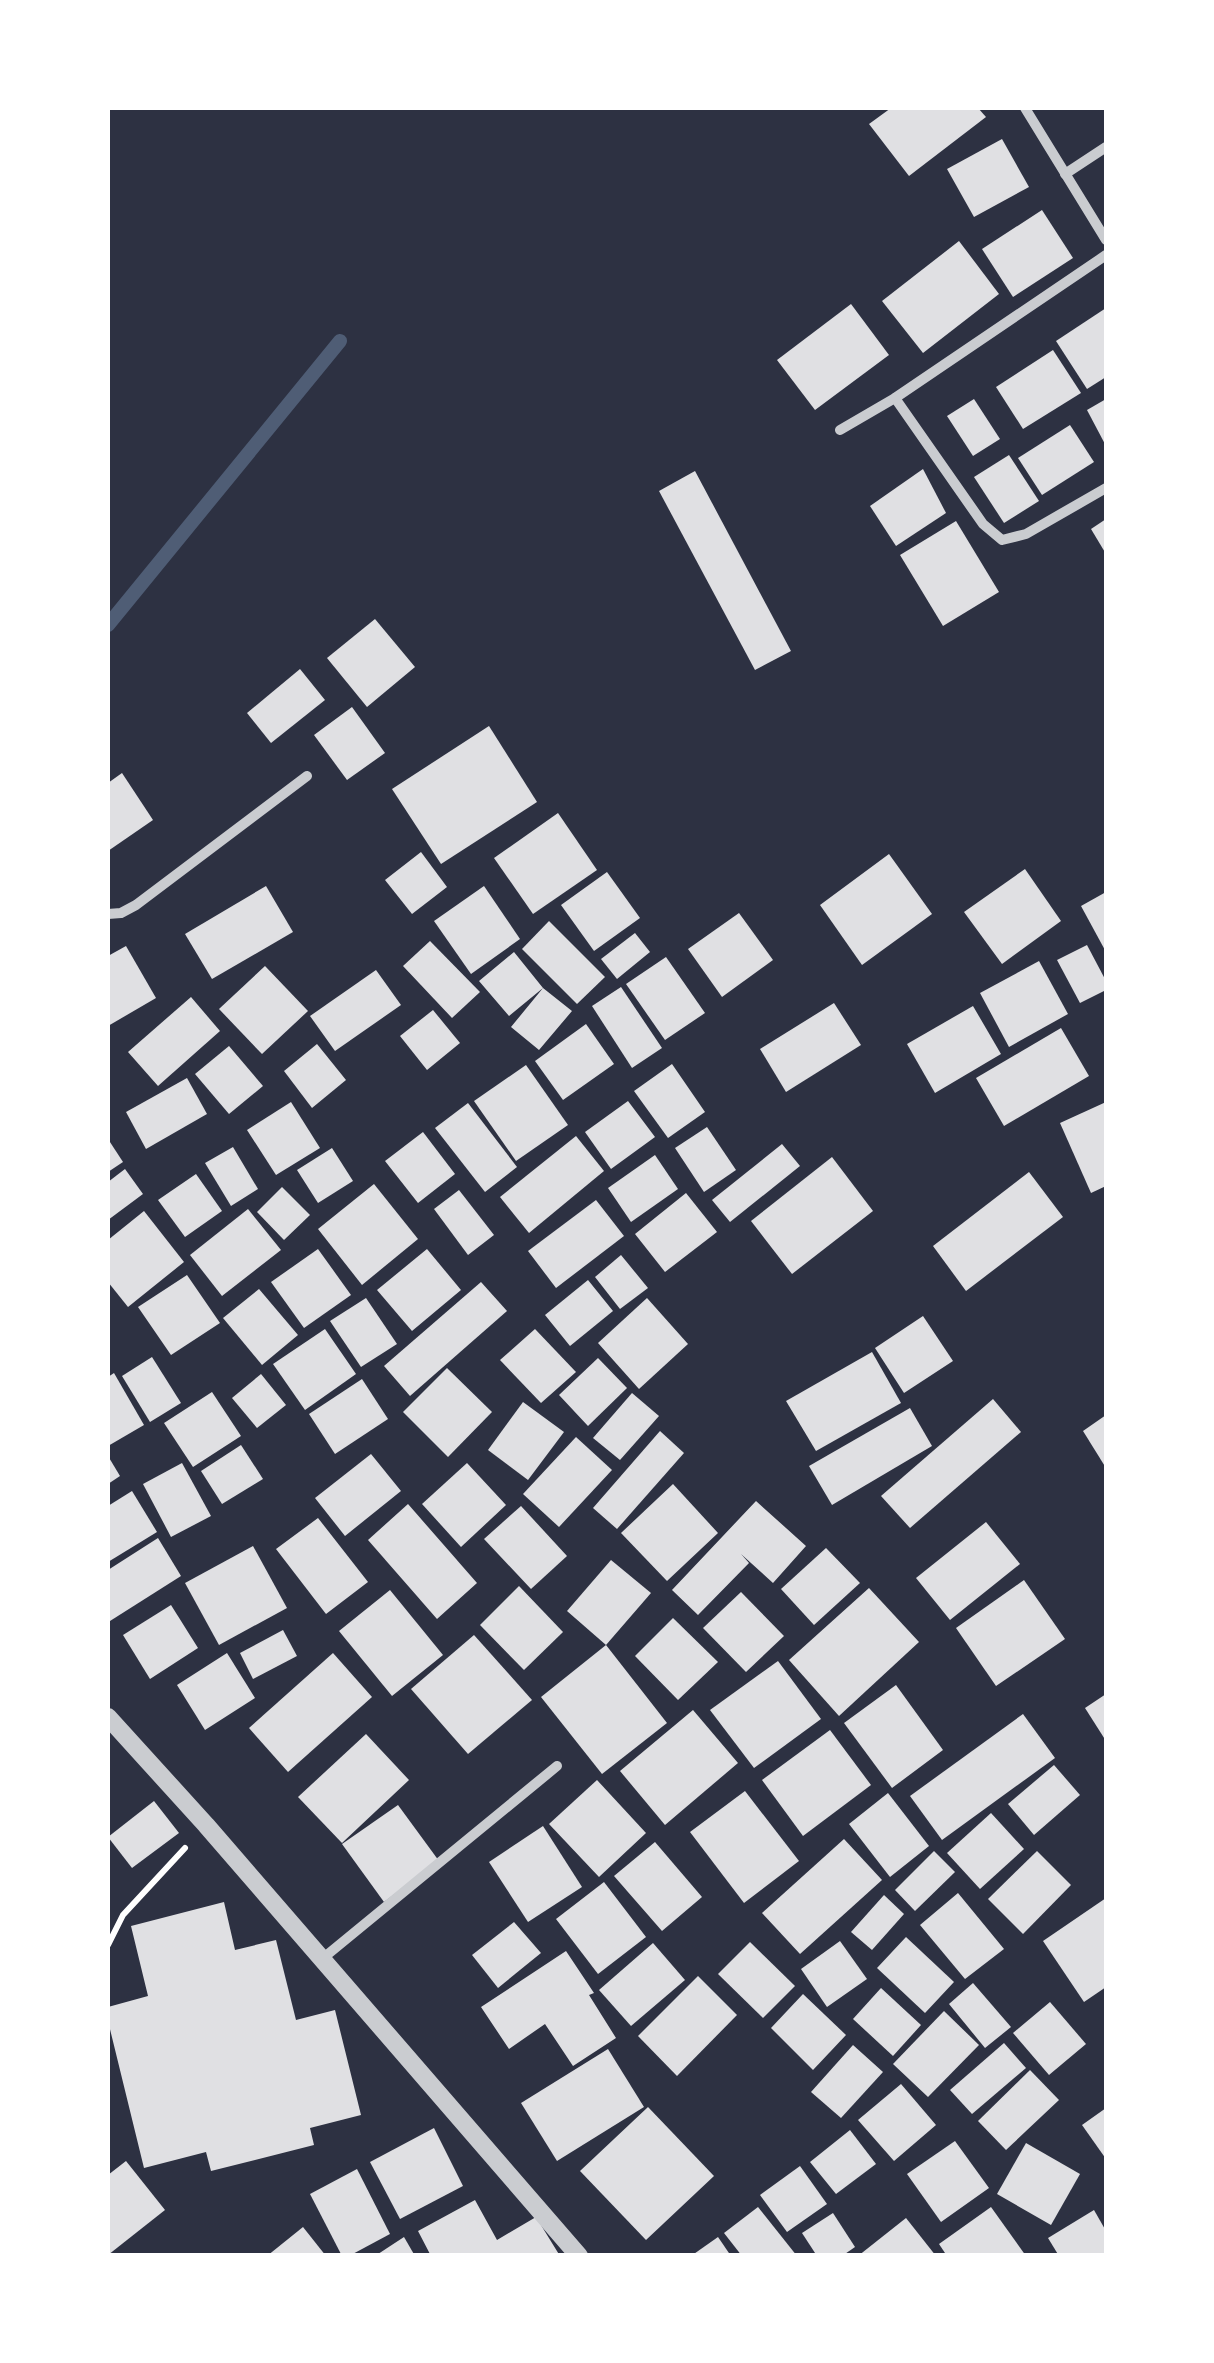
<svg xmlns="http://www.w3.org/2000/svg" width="1214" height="2363" font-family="'PT Sans',sans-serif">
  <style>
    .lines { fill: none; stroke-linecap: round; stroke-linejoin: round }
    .stream { stroke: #4f5d75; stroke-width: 14 }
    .building { fill: #e0e0e3 }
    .path { stroke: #fff; stroke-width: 6 }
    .minor { stroke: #caccd0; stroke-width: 10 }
    .tertiary { stroke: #caccd0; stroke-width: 18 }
  </style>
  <rect width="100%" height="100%" fill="#2d3142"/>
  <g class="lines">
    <polyline class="stream" points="108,625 340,341"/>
  </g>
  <g class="building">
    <polygon points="891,108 978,108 986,117 909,176 869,124"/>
    <polygon points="1002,139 1029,187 974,217 947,169"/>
    <polygon points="1042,210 1073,258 1013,297 982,249"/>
    <polygon points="959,241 999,294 923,353 882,301"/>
    <polygon points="851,304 889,355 815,410 777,360"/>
    <polygon points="1106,308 1106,377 1087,389 1056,341"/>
    <polygon points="1053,350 1081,393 1023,429 996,387"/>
    <polygon points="974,399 1000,439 973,456 947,416"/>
    <polygon points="1106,399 1106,446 1087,410"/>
    <polygon points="1070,425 1094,462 1042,495 1018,458"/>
    <polygon points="1009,455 1039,501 1004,523 974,477"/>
    <polygon points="923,469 946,513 896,546 870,506"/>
    <polygon points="695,471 791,651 755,670 659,491"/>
    <polygon points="1106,519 1106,554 1091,529"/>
    <polygon points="956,521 999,592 943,626 900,555"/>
    <polygon points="375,619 415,667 367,707 327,658"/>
    <polygon points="300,669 325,700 271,743 247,713"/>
    <polygon points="352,707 385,753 347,780 314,735"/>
    <polygon points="489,726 537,802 441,864 392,789"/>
    <polygon points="122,773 153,820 108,851 108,783"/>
    <polygon points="558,813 597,870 533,914 494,858"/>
    <polygon points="421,852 447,887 412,914 385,880"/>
    <polygon points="889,854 932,914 862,965 820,905"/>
    <polygon points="1025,869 1061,921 1002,964 964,912"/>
    <polygon points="607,872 640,918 594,951 561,905"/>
    <polygon points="266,886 293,932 212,979 185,934"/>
    <polygon points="484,886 520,939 471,974 434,921"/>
    <polygon points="1106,892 1106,952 1081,906"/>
    <polygon points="739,913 773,960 722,997 688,949"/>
    <polygon points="549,921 605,977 577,1004 522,949"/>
    <polygon points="635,933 650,952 617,979 601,959"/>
    <polygon points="430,941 480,992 452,1018 403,966"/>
    <polygon points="1087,945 1106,981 1106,990 1080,1003 1057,960"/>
    <polygon points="126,946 156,998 108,1026 108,956"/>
    <polygon points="514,952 543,988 572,1011 539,1050 511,1027 543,988 509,1016 479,981"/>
    <polygon points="666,957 705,1013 665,1040 626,984"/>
    <polygon points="1039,961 1068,1014 1009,1047 980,993"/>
    <polygon points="265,966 308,1011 262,1054 219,1009"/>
    <polygon points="376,970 401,1005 335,1051 310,1016"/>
    <polygon points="621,987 662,1048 632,1068 592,1006"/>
    <polygon points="191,997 220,1031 158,1086 128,1052"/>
    <polygon points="834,1003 861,1045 786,1092 760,1049"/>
    <polygon points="973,1006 1001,1054 935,1093 907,1044"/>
    <polygon points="433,1010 460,1043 427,1070 400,1036"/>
    <polygon points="586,1024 614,1064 563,1100 535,1061"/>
    <polygon points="1061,1028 1089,1076 1004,1126 976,1078"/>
    <polygon points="317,1044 346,1080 312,1108 284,1071"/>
    <polygon points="229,1046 263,1086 229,1114 195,1074"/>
    <polygon points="672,1064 705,1112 668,1138 634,1091"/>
    <polygon points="526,1065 568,1125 516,1161 474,1101"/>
    <polygon points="187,1078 207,1114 146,1149 126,1112"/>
    <polygon points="628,1101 655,1137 611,1169 585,1132"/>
    <polygon points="291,1102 320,1148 276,1175 247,1130"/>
    <polygon points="1106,1102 1106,1186 1091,1193 1060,1123"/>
    <polygon points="468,1103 517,1167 485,1192 435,1128"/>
    <polygon points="707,1127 736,1170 704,1192 675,1148"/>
    <polygon points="423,1132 455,1174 418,1203 385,1161"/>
    <polygon points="576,1136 604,1171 529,1233 500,1197"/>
    <polygon points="108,1139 123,1162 108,1172"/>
    <polygon points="782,1144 800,1166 730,1222 712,1200"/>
    <polygon points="233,1147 258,1189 231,1206 205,1163"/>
    <polygon points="332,1148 353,1181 318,1203 297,1170"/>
    <polygon points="655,1155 678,1189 631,1222 608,1188"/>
    <polygon points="832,1157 873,1211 792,1274 751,1221"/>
    <polygon points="125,1169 143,1194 108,1220 108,1182"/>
    <polygon points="1029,1172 1063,1217 966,1291 933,1246"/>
    <polygon points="196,1174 222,1211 185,1237 158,1200"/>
    <polygon points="374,1184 418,1239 362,1285 318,1229"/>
    <polygon points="282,1187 310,1215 284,1240 257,1212"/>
    <polygon points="459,1190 494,1235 468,1255 434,1209"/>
    <polygon points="686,1193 717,1232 665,1272 635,1234"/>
    <polygon points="596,1200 624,1236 556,1288 528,1251"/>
    <polygon points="248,1209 281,1250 222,1296 190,1255"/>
    <polygon points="144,1211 184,1262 128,1307 108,1282 108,1240"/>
    <polygon points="318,1249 351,1295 304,1328 271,1282"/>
    <polygon points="427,1249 461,1290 412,1331 377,1290"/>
    <polygon points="621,1255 648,1288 620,1309 595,1277"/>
    <polygon points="187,1275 220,1323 171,1355 138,1307"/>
    <polygon points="588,1280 613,1311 570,1346 545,1315"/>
    <polygon points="481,1282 507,1311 410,1396 384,1366"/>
    <polygon points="259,1289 298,1335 262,1365 223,1318"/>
    <polygon points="366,1298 397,1344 361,1367 330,1321"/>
    <polygon points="647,1298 688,1344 639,1389 598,1343"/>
    <polygon points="923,1316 953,1361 904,1393 875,1348"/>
    <polygon points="325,1329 356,1374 305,1410 273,1364"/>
    <polygon points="535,1329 576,1372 541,1403 500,1360"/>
    <polygon points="872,1352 901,1403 816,1451 786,1401"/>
    <polygon points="152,1357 181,1403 150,1422 122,1376"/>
    <polygon points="598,1358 627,1388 588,1426 559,1395"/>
    <polygon points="447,1368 492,1412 448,1457 403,1412"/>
    <polygon points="114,1373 144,1425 108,1446 108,1377"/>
    <polygon points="261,1374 286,1405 257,1428 232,1398"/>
    <polygon points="362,1379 388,1419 335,1454 309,1414"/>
    <polygon points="212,1392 241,1436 193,1467 164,1423"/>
    <polygon points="632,1393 659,1416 620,1460 593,1438"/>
    <polygon points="993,1399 1021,1432 910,1528 881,1496"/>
    <polygon points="523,1402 564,1432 528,1480 488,1450"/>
    <polygon points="910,1408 932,1446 832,1505 809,1466"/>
    <polygon points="1106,1415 1106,1468 1083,1431"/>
    <polygon points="660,1431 684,1453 617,1529 593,1508"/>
    <polygon points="576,1437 612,1470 559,1527 523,1494"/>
    <polygon points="241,1445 263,1479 222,1504 201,1471"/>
    <polygon points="371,1454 401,1491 345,1536 315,1498"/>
    <polygon points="108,1456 120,1476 108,1484"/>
    <polygon points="182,1463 211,1516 171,1537 143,1484"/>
    <polygon points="467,1463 506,1505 461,1547 422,1504"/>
    <polygon points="673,1484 718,1533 667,1581 621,1533"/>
    <polygon points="132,1491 157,1532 108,1562 108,1506"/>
    <polygon points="756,1501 806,1546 773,1583 741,1554 749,1563 698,1615 672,1590"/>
    <polygon points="408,1504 477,1583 437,1619 368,1540"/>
    <polygon points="521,1506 567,1556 531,1589 484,1539"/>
    <polygon points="318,1518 368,1582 326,1614 276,1549"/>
    <polygon points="986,1522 1020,1564 950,1620 916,1578"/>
    <polygon points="158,1538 181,1576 110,1621 108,1616 108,1570"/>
    <polygon points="253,1546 287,1608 219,1645 185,1583"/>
    <polygon points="826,1548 860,1583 814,1625 781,1589"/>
    <polygon points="611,1560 651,1593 606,1645 567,1611"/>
    <polygon points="1024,1580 1065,1639 996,1686 956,1628"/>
    <polygon points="519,1586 563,1632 524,1670 480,1625"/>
    <polygon points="869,1588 919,1642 839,1716 789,1660"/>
    <polygon points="390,1590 443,1655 392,1696 339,1631"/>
    <polygon points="741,1592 784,1636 746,1672 703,1628"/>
    <polygon points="171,1605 198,1648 150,1679 123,1635"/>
    <polygon points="673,1618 718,1662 678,1700 635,1656"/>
    <polygon points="283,1630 297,1656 253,1679 240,1653"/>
    <polygon points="474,1635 532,1700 468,1754 411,1689"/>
    <polygon points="606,1645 667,1723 602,1774 541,1697"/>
    <polygon points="227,1653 255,1698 205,1730 177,1685"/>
    <polygon points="333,1653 372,1697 288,1772 249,1728"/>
    <polygon points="778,1661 821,1719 754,1768 710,1710"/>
    <polygon points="896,1685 943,1750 892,1788 844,1723"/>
    <polygon points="1106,1694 1106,1741 1085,1708"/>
    <polygon points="693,1710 738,1763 665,1825 620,1771"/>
    <polygon points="1023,1714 1055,1758 942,1840 910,1796"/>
    <polygon points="830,1730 871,1785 803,1836 762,1780"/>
    <polygon points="366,1734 409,1780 342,1843 298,1797"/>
    <polygon points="1054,1765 1080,1795 1034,1835 1008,1804"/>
    <polygon points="597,1780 646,1833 599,1877 549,1824"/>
    <polygon points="745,1791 799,1861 744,1903 690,1832"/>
    <polygon points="888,1793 929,1846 890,1877 849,1824"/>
    <polygon points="154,1801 179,1833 132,1868 108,1837"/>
    <polygon points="398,1805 439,1861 384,1902 342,1844"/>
    <polygon points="991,1813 1024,1849 980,1889 947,1853"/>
    <polygon points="543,1826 582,1887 528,1922 489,1862"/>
    <polygon points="844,1839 882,1880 800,1954 762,1913"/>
    <polygon points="655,1842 702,1897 662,1931 614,1876"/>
    <polygon points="934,1851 955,1872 915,1911 895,1890"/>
    <polygon points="1037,1851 1071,1885 1023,1934 988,1899"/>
    <polygon points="604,1882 646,1937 598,1974 556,1919"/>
    <polygon points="958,1893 1004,1949 965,1979 920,1925"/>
    <polygon points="884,1895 904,1914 872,1950 851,1932"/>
    <polygon points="1106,1898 1106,1987 1084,2002 1043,1941"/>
    <polygon points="224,1902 235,1950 276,1940 296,2020 335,2010 361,2115 310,2128 314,2145 211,2171 206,2152 144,2168 108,2021 108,2007 148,1996 131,1926"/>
    <polygon points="514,1922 541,1953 498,1988 472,1955"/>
    <polygon points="906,1937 954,1982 925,2013 877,1968"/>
    <polygon points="840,1941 867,1979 827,2007 801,1969"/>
    <polygon points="750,1942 795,1986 763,2018 718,1974"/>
    <polygon points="653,1943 685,1980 631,2026 599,1990"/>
    <polygon points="566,1951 594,1993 589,1995 616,2038 573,2066 545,2024 509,2049 481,2007"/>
    <polygon points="698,1976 737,2015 677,2076 638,2036"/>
    <polygon points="973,1983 1011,2027 985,2048 949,2004"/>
    <polygon points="881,1988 921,2025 893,2056 853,2019"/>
    <polygon points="803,1994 846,2035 813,2070 771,2028"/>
    <polygon points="1050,2002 1086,2044 1049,2075 1013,2033"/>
    <polygon points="944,2011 979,2045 928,2097 893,2064"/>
    <polygon points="1004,2043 1026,2068 972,2114 950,2090"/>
    <polygon points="853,2045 883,2072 841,2118 811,2092"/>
    <polygon points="608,2049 644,2107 557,2161 521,2103"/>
    <polygon points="1030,2070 1059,2100 1006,2150 978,2121"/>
    <polygon points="901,2084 936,2125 894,2161 858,2120"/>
    <polygon points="648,2107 714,2176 646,2240 580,2171"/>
    <polygon points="1106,2108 1106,2159 1082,2125"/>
    <polygon points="434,2128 463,2186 400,2219 370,2162"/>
    <polygon points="850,2130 876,2164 836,2194 810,2162"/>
    <polygon points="955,2141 989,2188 941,2222 907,2174"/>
    <polygon points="1026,2143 1080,2174 1051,2225 997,2194"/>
    <polygon points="126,2161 165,2210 108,2255 108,2175"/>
    <polygon points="800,2166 827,2204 787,2232 760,2195"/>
    <polygon points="357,2169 390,2234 349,2256 342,2256 310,2194"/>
    <polygon points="475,2200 497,2240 536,2217 560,2256 431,2256 418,2231"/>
    <polygon points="758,2207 797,2256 742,2256 724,2233"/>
    <polygon points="991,2207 1026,2256 947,2256 939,2244"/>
    <polygon points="1094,2210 1106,2231 1106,2256 1059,2256 1048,2238"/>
    <polygon points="833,2213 855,2247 842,2256 817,2256 802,2233"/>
    <polygon points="906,2218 936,2256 858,2256"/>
    <polygon points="303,2227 326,2256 267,2256"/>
    <polygon points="404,2237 415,2256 375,2256"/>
    <polygon points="718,2237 731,2256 691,2256"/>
  </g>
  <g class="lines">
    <polyline class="path" points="108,1945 123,1915 185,1848"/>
    <g class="minor">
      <polyline points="1025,108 1106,240"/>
      <polyline points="1065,174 1106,147"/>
      <polyline points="895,398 983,524 1002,540 1026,534 1106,488"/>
      <polyline points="840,430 895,398 1106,255"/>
      <polyline points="108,914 121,913 136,905 307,776"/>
      <polyline points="322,1959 557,1766"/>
    </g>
    <polyline class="tertiary" points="108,1717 206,1825 579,2256"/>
  </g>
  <rect width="1214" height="2363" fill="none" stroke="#ffffff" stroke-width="220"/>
</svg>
